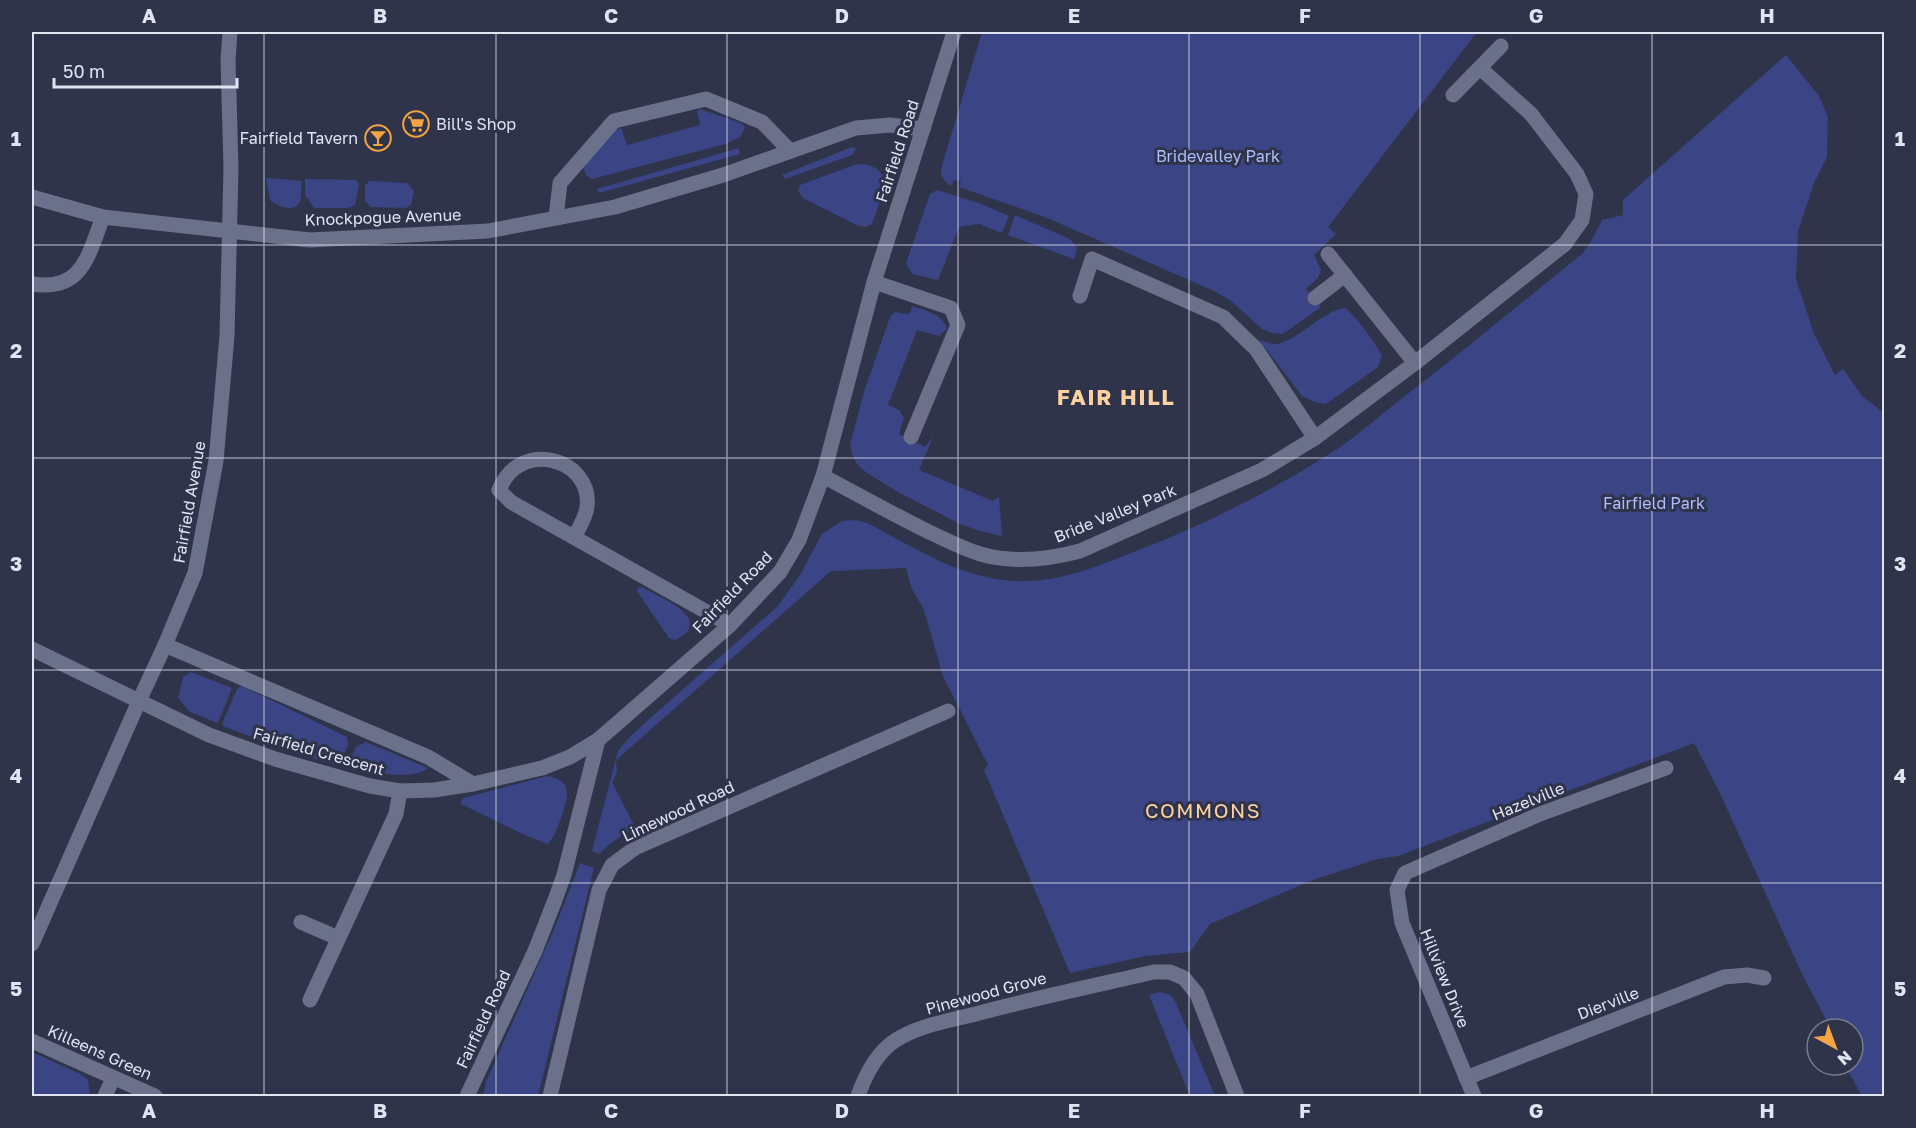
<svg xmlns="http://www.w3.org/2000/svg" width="1916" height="1128" font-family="'Golos Text',sans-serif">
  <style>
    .green { fill: #3b4485 }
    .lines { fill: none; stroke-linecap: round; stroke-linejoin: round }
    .minor { stroke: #6b718b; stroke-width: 15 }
    .tertiary { stroke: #6b718b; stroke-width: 15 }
    .grid { fill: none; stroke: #e1e5f3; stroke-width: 1.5; stroke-opacity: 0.55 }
    .labels { text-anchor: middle; stroke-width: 6; stroke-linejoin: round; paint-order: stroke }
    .poi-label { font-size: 16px; fill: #e1e5f3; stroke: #2f344b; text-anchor: start }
    .street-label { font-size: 16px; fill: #e1e5f3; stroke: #2f344b }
    .park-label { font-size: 16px; fill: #afbefe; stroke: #2f344b }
    .quarter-label { font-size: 20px; letter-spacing: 1.5px; fill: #fed1a2; stroke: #2f344b }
    .district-label { font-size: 22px; font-weight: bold; letter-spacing: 1.5px; fill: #fed1a2; stroke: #2f344b }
    .neatline { fill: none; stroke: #e1e5f3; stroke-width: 2 }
    .grid-label { font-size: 20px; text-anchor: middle; font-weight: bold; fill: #e1e5f3 }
  </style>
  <rect width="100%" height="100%" fill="#2f344b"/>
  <g class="green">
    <path d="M 982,32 L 1477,32 L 1328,227 L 1336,234 L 1314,255 L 1321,270 L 1318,278 L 1306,289 L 1321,307 L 1290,329 L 1282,334 L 1272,333 L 1262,329 L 1230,300 L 1214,291 L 1045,217 L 959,187 L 961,181 L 954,180 L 951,186 C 945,181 940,177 941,169 Z"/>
    <path d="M 1786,55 L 1819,96 L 1828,117 L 1827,157 L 1814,183 L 1798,231 L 1796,279 L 1814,334 L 1835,375 L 1843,369 L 1862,396 L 1884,413 L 1884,1093 L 1862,1096 L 1845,1065 L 1853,1065 L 1853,1029 L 1831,1029 L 1803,976 L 1719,791 L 1694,743 L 1398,856 L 1377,859 L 1310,881 L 1210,924 L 1190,952 L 1145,956 L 1070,973 L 984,770 L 988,765 L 943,676 L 924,610 L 911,587 L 906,568 L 831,571 L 616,760 L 617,772 L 612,782 L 635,827 L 612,842 L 599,854 L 592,851 L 618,751 L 628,739 L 648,720 L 778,606 L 800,575 L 822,534 L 842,521 L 855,520 L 867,523 C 914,547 959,578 1014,581 C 1059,583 1095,567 1136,551 C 1201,526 1264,495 1323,458 C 1349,443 1372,422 1396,403 C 1459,355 1521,303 1583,253 L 1590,243 L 1602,220 L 1623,215 L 1623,200 Z"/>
    <polygon points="700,109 741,123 745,127 740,137 725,144 592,179 586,175 583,168 614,131 621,128 627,145 700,125 697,111"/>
    <polygon points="852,147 856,148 852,155 788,178 785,179 782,175"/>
    <polygon points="739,148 740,154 599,193 597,189"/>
    <path d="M 857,164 C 899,165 881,199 872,224 L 866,227 L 859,226 L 803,198 L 798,191 L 800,185 Z"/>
    <path d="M 266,178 L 302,181 C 301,187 302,195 300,201 C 294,214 277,206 270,200 Z"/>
    <polygon points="305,179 356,180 359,184 355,205 347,208 314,208 305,195"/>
    <polygon points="370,181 407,183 414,191 411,205 406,208 371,207 365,201 365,185"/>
    <polygon points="937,190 979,203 1009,216 1002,233 979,224 959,227 938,280 912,274 906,263 930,194"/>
    <polygon points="1015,215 1070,239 1077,248 1074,259 1008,235"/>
    <path d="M 912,306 C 926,311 941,313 947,328 L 939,336 L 917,330 L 888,405 L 899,410 L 904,418 L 899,434 L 925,447 L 933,437 L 919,470 L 993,501 L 999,497 L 1002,536 L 980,531 L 960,524 L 898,492 L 867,473 L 857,464 L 852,454 L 850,445 L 864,392 L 890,317 L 895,312 L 907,314 L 911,312 Z"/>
    <path d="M 1346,308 C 1360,322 1373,339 1382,356 L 1378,367 L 1374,370 L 1326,404 L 1315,402 L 1302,396 L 1259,340 C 1264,341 1269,343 1273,344 C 1294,345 1322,310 1346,308 Z"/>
    <path d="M 642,587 C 655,595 705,614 686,633 C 682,636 679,639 674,640 L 669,638 L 637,591 L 638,588 Z"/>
    <polygon points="191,672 232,688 218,723 190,712 178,698 183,677"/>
    <polygon points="242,686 347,737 348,745 339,765 300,755 225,727 222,724 237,689"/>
    <path d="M 366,742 L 428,768 C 412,782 367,771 347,767 L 356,747 Z"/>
    <path d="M 547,776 C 575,780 567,799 561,818 C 557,827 555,837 548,844 L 525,835 L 461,804 L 461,800 L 464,798 Z"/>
    <polygon points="580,863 594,868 538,1096 483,1096 486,1082 555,927"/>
    <polygon points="1159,992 1171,995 1176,1003 1215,1096 1190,1096 1149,995"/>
    <polygon points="32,1052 80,1074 88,1080 90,1096 32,1096"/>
  </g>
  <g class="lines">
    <g class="minor">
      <polyline points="1453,95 1501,46"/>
      <polyline points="556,218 560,183 614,121 706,99 762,122 790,151"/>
      <polyline points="1328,254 1415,363"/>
      <polyline points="874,282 951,308 958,325 911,437"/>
      <path d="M 32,284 C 83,292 88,255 103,217"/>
      <polyline points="1080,296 1092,259 1223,317 1256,349 1315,438"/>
      <polyline points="1315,298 1345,275"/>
      <path d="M 823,476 C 858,495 893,514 929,532 C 947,540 965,550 984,555 C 1015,563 1050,559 1080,551 L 1262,470 L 1315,438 L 1415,363 L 1565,244 L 1582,220 L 1586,194 L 1577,174 L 1531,114 L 1480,68"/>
      <path d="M 574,537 C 579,528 586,517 587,507 C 593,458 519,438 499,490 L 511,502 L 730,625"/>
      <polyline points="165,645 428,757 473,784"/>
      <polyline points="32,649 209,735 275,759 370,786 400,791 434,790 473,784 542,768 570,757 598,740"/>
      <polyline points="301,922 338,938"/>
      <polyline points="310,1000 396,814 400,791"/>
      <polyline points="32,1041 155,1096"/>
      <polyline points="1466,1078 1724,977 1747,975 1764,978"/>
      <polyline points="105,1096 113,1078"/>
      <polyline points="550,1096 599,890 612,865 635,848 948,711"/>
      <path d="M 858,1096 C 865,1076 877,1052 896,1040 C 921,1024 955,1020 983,1012 C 1040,997 1097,985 1154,972 L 1170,972 L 1184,978 L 1197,994 L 1237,1096"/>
      <polyline points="1474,1096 1402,923 1397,890 1405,873 1540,814 1666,768"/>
    </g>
    <g class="tertiary">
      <polyline points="32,197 103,217 310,240 488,231 615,207 723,175 856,128 890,125 923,129"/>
      <polyline points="32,944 139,701 165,645 195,573 216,461 227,336 231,168 228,60 230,32"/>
      <polyline points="467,1096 535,951 555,900 564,875 598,740 730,625 780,572 799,540 823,476 874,282 954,32"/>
    </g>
  </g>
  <path class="grid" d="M 264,32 L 264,1096M 496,32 L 496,1096M 727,32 L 727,1096M 958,32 L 958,1096M 1189,32 L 1189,1096M 1420,32 L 1420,1096M 1652,32 L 1652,1096M 32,245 L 1884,245M 32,458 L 1884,458M 32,670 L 1884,670M 32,883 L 1884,883"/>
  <defs>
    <g id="supermarket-ring" transform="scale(1.35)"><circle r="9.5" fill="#2f344b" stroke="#f3a443" stroke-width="1.5"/><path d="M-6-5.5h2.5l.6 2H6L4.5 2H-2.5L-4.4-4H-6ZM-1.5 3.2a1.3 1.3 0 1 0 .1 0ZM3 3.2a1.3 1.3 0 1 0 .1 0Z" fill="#f3a443"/></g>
    <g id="bar-ring" transform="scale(1.35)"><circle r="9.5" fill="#2f344b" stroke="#f3a443" stroke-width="1.5"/><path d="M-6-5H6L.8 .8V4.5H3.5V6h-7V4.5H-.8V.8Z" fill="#f3a443"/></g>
  </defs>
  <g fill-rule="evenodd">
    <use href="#supermarket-ring" x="416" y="124"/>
    <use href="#bar-ring" x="378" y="138"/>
  </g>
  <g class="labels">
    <g class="poi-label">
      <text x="436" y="130">Bill's Shop</text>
      <text x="358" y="144" text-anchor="end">Fairfield Tavern</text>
    </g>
    <g class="street-label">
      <text transform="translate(897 151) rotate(-72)" y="6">Fairfield Road</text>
      <text transform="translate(383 217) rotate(-2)" y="6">Knockpogue Avenue</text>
      <text transform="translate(189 502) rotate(-80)" y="6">Fairfield Avenue</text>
      <text transform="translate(1115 513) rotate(-22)" y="6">Bride Valley Park</text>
      <text transform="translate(732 592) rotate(-46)" y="6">Fairfield Road</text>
      <text transform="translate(319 751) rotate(16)" y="6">Fairfield Crescent</text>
      <text transform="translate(1528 801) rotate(-22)" y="6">Hazelville</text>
      <text transform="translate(678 811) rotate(-25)" y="6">Limewood Road</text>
      <text transform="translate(1445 978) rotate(68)" y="6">Hillview Drive</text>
      <text transform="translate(986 993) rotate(-15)" y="6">Pinewood Grove</text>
      <text transform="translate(1608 1003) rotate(-21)" y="6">Dierville</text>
      <text transform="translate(483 1019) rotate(-65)" y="6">Fairfield Road</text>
      <text transform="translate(100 1052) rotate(24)" y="6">Killeens Green</text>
    </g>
    <g class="park-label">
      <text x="1218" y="162">Bridevalley Park</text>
      <text x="1654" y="509">Fairfield Park</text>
    </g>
    <g class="quarter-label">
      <text x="1203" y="818">COMMONS</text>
    </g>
    <g class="district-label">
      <text x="1116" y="405">FAIR HILL</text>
    </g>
  </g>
  <rect width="1916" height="1128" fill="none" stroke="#2f344b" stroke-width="66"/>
  <g transform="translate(1835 1047) rotate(139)"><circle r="28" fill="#2f344b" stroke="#767b8e" stroke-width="1.5"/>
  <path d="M0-4.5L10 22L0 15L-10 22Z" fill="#f3a443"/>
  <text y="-9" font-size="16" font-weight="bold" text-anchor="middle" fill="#e1e5f3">N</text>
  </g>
  <path d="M54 78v9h183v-9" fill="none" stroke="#e1e5f3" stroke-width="3"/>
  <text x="63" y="78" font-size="18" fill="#e1e5f3" stroke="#2f344b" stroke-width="4.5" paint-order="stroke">50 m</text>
  <rect x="33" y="33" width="1850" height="1062" class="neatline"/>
  <g class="grid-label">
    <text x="149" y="23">A</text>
    <text x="380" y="23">B</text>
    <text x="611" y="23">C</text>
    <text x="842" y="23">D</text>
    <text x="1074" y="23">E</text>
    <text x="1305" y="23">F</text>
    <text x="1536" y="23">G</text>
    <text x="1767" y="23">H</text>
    <text x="16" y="146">1</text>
    <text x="1900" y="146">1</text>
    <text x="16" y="358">2</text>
    <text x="1900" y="358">2</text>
    <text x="16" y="571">3</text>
    <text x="1900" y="571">3</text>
    <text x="16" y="783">4</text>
    <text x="1900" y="783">4</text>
    <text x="16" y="996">5</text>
    <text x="1900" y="996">5</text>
    <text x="149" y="1118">A</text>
    <text x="380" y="1118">B</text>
    <text x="611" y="1118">C</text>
    <text x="842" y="1118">D</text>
    <text x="1074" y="1118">E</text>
    <text x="1305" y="1118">F</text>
    <text x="1536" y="1118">G</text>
    <text x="1767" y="1118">H</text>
  </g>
</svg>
